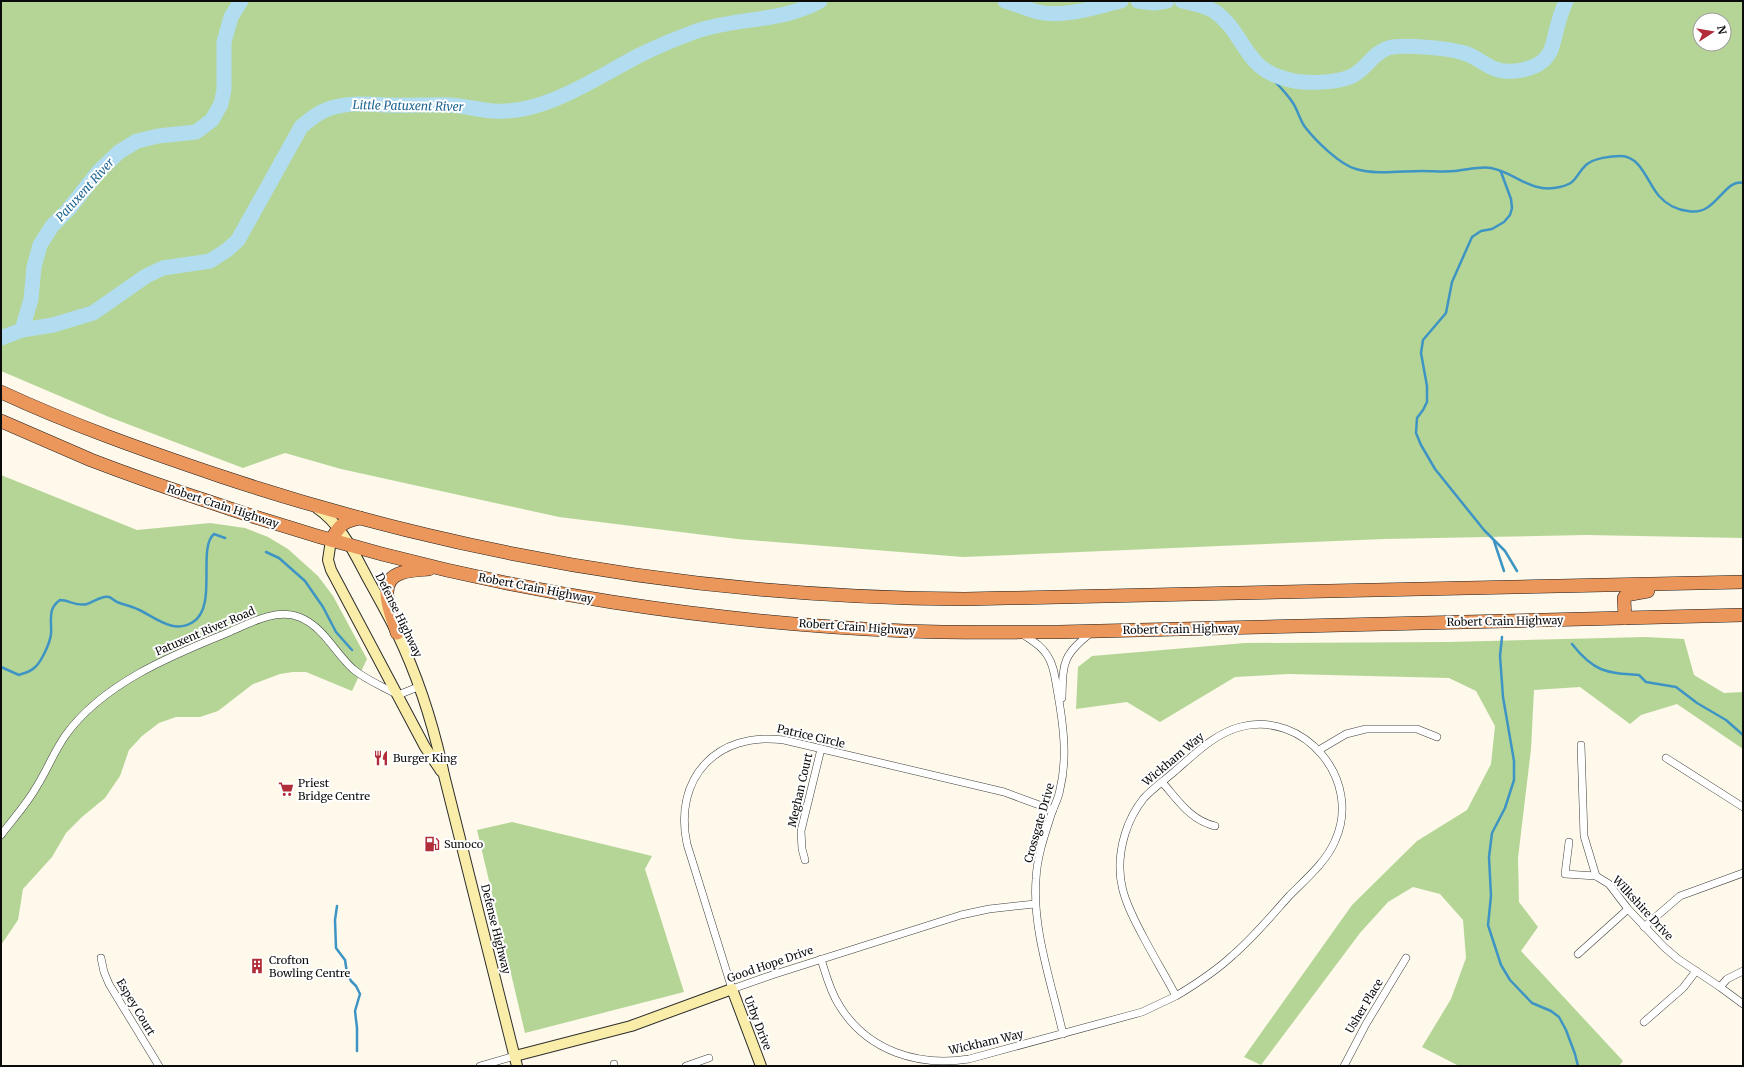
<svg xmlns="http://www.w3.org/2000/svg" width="1744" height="1067" font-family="Merriweather,serif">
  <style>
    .forest { fill: #b5d597; fill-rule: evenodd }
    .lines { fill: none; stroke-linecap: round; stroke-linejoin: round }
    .stream { stroke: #3e94c3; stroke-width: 2.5 }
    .river { stroke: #b2ddf1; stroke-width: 15 }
    .street-casing { stroke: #3e3e3e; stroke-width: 8 }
    .secondary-casing { stroke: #2d2d2d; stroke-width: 12 }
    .highway-casing { stroke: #1c1c1c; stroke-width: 14 }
    .street { stroke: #fff; stroke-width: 7 }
    .secondary { stroke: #faeda9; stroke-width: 10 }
    .highway { stroke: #eb965b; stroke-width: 13 }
    .labels { text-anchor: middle; stroke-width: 4; stroke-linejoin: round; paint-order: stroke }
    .street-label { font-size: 11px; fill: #0b0b0b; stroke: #fff }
    .poi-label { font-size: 11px; fill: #0b0b0b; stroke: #fff; text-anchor: start }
    .water-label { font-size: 12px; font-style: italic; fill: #1d6593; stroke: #fff }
  </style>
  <rect width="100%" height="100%" fill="#fef9ea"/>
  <g class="forest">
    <path d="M 1,1 L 1743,1 L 1743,538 L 1587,535 L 1384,539 L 963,557 L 737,539 L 559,517 L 341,469 L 285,453 L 243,468 L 109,417 L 1,371 ZM 1700,20 L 1724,20 L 1724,44 L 1700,44 Z"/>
    <polygon points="1,475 137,530 210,523 245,528 268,537 288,549 318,576 333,596 367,659 352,691 306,672 293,672 280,674 253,684 218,711 200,717 176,717 159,723 142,736 129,750 120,776 105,798 82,817 66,833 52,857 23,889 18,920 1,945"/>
    <polygon points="1645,637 1684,639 1694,675 1724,693 1743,692 1743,749 1677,704 1641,715 1630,724 1580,687 1534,690 1531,749 1518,858 1519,902 1538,927 1521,951 1623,1061 1619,1066 1459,1066 1422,1047 1451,999 1466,958 1463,920 1440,894 1413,887 1388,902 1360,933 1261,1065 1244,1057 1352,905 1417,841 1467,810 1491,764 1495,726 1476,691 1449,678 1289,674 1235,677 1160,722 1127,702 1076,709 1078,667 1092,656 1245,643 1448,642"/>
    <polygon points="512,822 652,856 645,869 684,992 525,1033 477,830"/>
  </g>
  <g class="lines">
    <g class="stream">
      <path d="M 1265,71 C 1274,81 1286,92 1293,103 C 1298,111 1300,120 1305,127 C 1315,140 1340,165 1356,169 C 1375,175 1402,171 1422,171 C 1433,171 1445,172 1455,171 C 1467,170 1480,166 1491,168 C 1517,173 1530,194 1560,187 C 1578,183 1575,175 1586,165 C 1594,158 1611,156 1621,156 C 1641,156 1648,184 1659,196 C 1666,204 1677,210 1688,211 C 1716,217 1724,178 1743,183"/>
      <polyline points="1501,172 1511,199 1512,208 1510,215 1504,222 1492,229 1481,231 1472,237 1452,282 1446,313 1423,340 1421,353 1427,386 1427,402 1423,410 1417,418 1416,433 1421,445 1435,469 1484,530 1505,551 1517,571"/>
      <polyline points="1494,541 1504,571"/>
      <polyline points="266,552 279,558 305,581 323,607 336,632 352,650"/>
      <polyline points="1502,637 1500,656 1503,697 1514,761 1514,780 1505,808 1492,833 1489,857 1491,896 1488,925 1501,965 1510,980 1532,1003 1551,1011 1559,1017 1566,1030 1575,1054 1578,1066"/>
      <path d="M 1572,644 C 1594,672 1606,673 1639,675 L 1646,682 L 1676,687 L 1697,703 L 1726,720 L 1743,735"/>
      <path d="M 1,667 L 19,675 C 24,673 30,672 34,668 C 41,663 50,643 51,634 C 52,621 47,609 60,600 C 69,600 77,607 87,604 C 94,602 102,595 109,597 C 112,598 115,601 117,602 C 124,605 131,606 137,609 C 154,616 173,635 193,622 C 218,607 197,548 214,534 L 225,538"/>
      <polyline points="337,906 335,920 336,948 345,960 347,973 351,981 356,986 360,994 355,1011 357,1028 357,1051"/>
    </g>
    <g class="river">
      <path d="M 1005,1 C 1016,4 1027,9 1038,12 C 1065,18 1095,7 1121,1"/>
      <polyline points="1138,1 1154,3 1167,1"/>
      <path d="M 1182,1 C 1192,3 1205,6 1214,11 C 1247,34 1242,70 1290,80 C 1306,84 1338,83 1352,76 C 1366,69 1373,53 1388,48 C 1404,44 1447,48 1464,53 C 1475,56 1482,63 1493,68 C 1505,74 1525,71 1537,65 C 1554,56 1553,40 1558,24 C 1560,16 1563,8 1566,1"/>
      <polyline points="22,330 31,299 34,267 40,245 52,226 68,210 99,171 119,152 137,141 158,136 196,132 212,120 221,104 224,90 224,42 231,17 241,1"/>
      <path d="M 1,338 L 22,330 L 53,325 L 93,313 L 146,276 L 163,268 L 210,261 L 227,250 L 238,240 L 301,127 C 309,120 317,113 328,109 C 348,102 367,104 388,105 C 409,106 430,104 451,105 C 465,106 479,110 493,111 C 543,115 596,78 638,56 C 656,47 675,39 694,32 C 735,17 781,23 820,1"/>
    </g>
    <g class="street-casing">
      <g id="street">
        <path d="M 1022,634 C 1031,640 1041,645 1047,655 C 1054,665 1055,678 1057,689 C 1063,722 1068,757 1060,789 C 1059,797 1055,804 1052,812 C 1045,834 1037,856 1036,879 C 1032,929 1052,985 1063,1034"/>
        <path d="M 1062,698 C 1063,663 1062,655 1092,632"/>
        <polyline points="1581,745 1584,836 1596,876 1609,884 1628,909 1664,947 1678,959 1720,987 1743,1004"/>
        <polyline points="1319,750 1346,734 1366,729 1417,729 1437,737"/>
        <polyline points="1666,758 1743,807"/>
        <path d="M 1162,782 C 1178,800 1190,820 1215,826"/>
        <path d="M 1,835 C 13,819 27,804 37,786 C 47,770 54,752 65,736 C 102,684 170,656 227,633 C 248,624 276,608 299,617 C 323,626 335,653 353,669 C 366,680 384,687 398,695 L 418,687"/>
        <polyline points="1569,842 1565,874 1596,876"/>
        <polyline points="805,860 802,849 801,831 821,749"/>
        <path d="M 1035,904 L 989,909 L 961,915 L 772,975 L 732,989 L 687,844 C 673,778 717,731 784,740 L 1004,792 L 1053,810"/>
        <polyline points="1644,927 1680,896 1743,873"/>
        <polyline points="1578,954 1628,909"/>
        <polyline points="101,958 104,972 109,984 159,1066"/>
        <path d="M 821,959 C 826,975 830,991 839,1005 C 867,1051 918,1067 969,1059 L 1142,1012 L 1176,996 C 1166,977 1155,959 1145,940 C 1125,903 1112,877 1125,834 C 1129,821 1135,809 1144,798 C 1153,788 1165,780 1175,771 C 1195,754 1214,734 1240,727 C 1304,710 1363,780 1335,841 C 1326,862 1306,879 1290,895 C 1272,915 1254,937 1233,955 C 1216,971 1196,984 1176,996"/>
        <polyline points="1720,987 1727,979 1743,971"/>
        <polyline points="1644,1022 1683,988 1696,971"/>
        <polyline points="614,1064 614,1066"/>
        <polyline points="480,1066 515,1056"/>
        <polyline points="686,1066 709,1058"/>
        <polyline points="1344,1066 1366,1024 1406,958"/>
      </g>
    </g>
    <g class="secondary-casing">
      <g id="secondary">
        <path d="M 317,508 C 342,525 354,553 368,579 C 378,597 388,615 397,633 C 418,677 434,727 444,775 L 517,1066"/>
        <polyline points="331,540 328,560 331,570 425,747 441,771"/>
        <polyline points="515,1056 631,1026 732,989 761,1066"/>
      </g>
    </g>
    <g class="highway-casing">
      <g id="highway">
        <path d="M 1,392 C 72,425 146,451 220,476 C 460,556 712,598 965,599 L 1743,582"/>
        <path d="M 1,421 C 31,434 61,447 91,460 C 130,475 170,489 210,502 C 341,547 476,581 612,602 C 709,617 808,627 906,631 C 957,633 1008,632 1059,632 L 1743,615"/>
        <path d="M 331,540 C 340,525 343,521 360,518"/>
        <polyline points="1625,618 1624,598 1626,595 1648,591"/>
        <path d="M 397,633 C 392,614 375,581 401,573 C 410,570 420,570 429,569"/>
      </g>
    </g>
    <use href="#street" class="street"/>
    <use href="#secondary" class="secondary"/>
    <use href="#highway" class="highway"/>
  </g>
  <defs>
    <g id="restaurant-bare" transform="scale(1.2)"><path d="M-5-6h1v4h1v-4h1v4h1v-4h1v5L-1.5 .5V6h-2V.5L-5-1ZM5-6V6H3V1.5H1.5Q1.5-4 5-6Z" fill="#b12d39" stroke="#fff" stroke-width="2.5" paint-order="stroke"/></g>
    <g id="supermarket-bare" transform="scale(1.2)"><path d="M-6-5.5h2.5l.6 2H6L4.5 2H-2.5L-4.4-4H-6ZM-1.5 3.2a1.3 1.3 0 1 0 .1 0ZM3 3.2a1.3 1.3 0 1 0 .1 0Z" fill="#b12d39" stroke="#fff" stroke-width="2.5" paint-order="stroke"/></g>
    <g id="fuel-bare" transform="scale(1.2)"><path d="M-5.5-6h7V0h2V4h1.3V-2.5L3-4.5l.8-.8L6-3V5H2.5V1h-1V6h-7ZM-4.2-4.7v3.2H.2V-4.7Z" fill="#b12d39" stroke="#fff" stroke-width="2.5" paint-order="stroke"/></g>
    <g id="building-bare" transform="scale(1.2)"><path d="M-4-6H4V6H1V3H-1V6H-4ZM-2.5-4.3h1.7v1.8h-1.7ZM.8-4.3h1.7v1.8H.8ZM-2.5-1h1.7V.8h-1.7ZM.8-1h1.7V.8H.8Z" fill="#b12d39" stroke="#fff" stroke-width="2.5" paint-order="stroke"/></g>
  </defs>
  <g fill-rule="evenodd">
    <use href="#restaurant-bare" x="381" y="758"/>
    <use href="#supermarket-bare" x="286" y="789"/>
    <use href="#fuel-bare" x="432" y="844"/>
    <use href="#building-bare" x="257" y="966"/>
  </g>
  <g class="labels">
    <g class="street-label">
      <text transform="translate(223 506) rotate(18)" y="4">Robert Crain Highway</text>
      <text transform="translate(536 588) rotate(11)" y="4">Robert Crain Highway</text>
      <text transform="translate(399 615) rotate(64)" y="4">Defense Highway</text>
      <text transform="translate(1505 621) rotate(-1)" y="4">Robert Crain Highway</text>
      <text transform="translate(857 627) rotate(4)" y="4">Robert Crain Highway</text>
      <text transform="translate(1181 629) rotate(-1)" y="4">Robert Crain Highway</text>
      <text transform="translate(205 631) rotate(-23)" y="4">Patuxent River Road</text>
      <text transform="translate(811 736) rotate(13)" y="4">Patrice Circle</text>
      <text transform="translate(1173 759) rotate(-40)" y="4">Wickham Way</text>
      <text transform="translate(800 790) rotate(-77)" y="4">Meghan Court</text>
      <text transform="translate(1039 823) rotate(-74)" y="4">Crossgate Drive</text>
      <text transform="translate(1643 908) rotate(47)" y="4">Wilkshire Drive</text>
      <text transform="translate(496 929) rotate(76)" y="4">Defense Highway</text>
      <text transform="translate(770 964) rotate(-19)" y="4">Good Hope Drive</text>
      <text transform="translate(1364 1006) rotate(-59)" y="4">Usher Place</text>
      <text transform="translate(136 1007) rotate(59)" y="4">Espey Court</text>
      <text transform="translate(758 1023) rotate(69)" y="4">Urby Drive</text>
      <text transform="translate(986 1042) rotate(-13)" y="4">Wickham Way</text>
    </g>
    <g class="poi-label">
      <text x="393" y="762">Burger King</text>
      <text x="298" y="787">Priest<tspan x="298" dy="13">Bridge Centre</tspan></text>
      <text x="444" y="848">Sunoco</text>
      <text x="269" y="964">Crofton<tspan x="269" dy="13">Bowling Centre</tspan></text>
    </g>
    <g class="water-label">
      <text transform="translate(408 106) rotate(1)" y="4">Little Patuxent River</text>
      <text transform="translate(85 190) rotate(-48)" y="4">Patuxent River</text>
    </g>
  </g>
  <rect width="1744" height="1067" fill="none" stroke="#0b0b0b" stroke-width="4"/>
  <g transform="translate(1712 32) rotate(78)"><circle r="19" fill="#ffffff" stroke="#9d9d9d"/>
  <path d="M0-3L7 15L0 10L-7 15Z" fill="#b12d39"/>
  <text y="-6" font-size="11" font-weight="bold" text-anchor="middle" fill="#0b0b0b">N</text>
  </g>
</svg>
